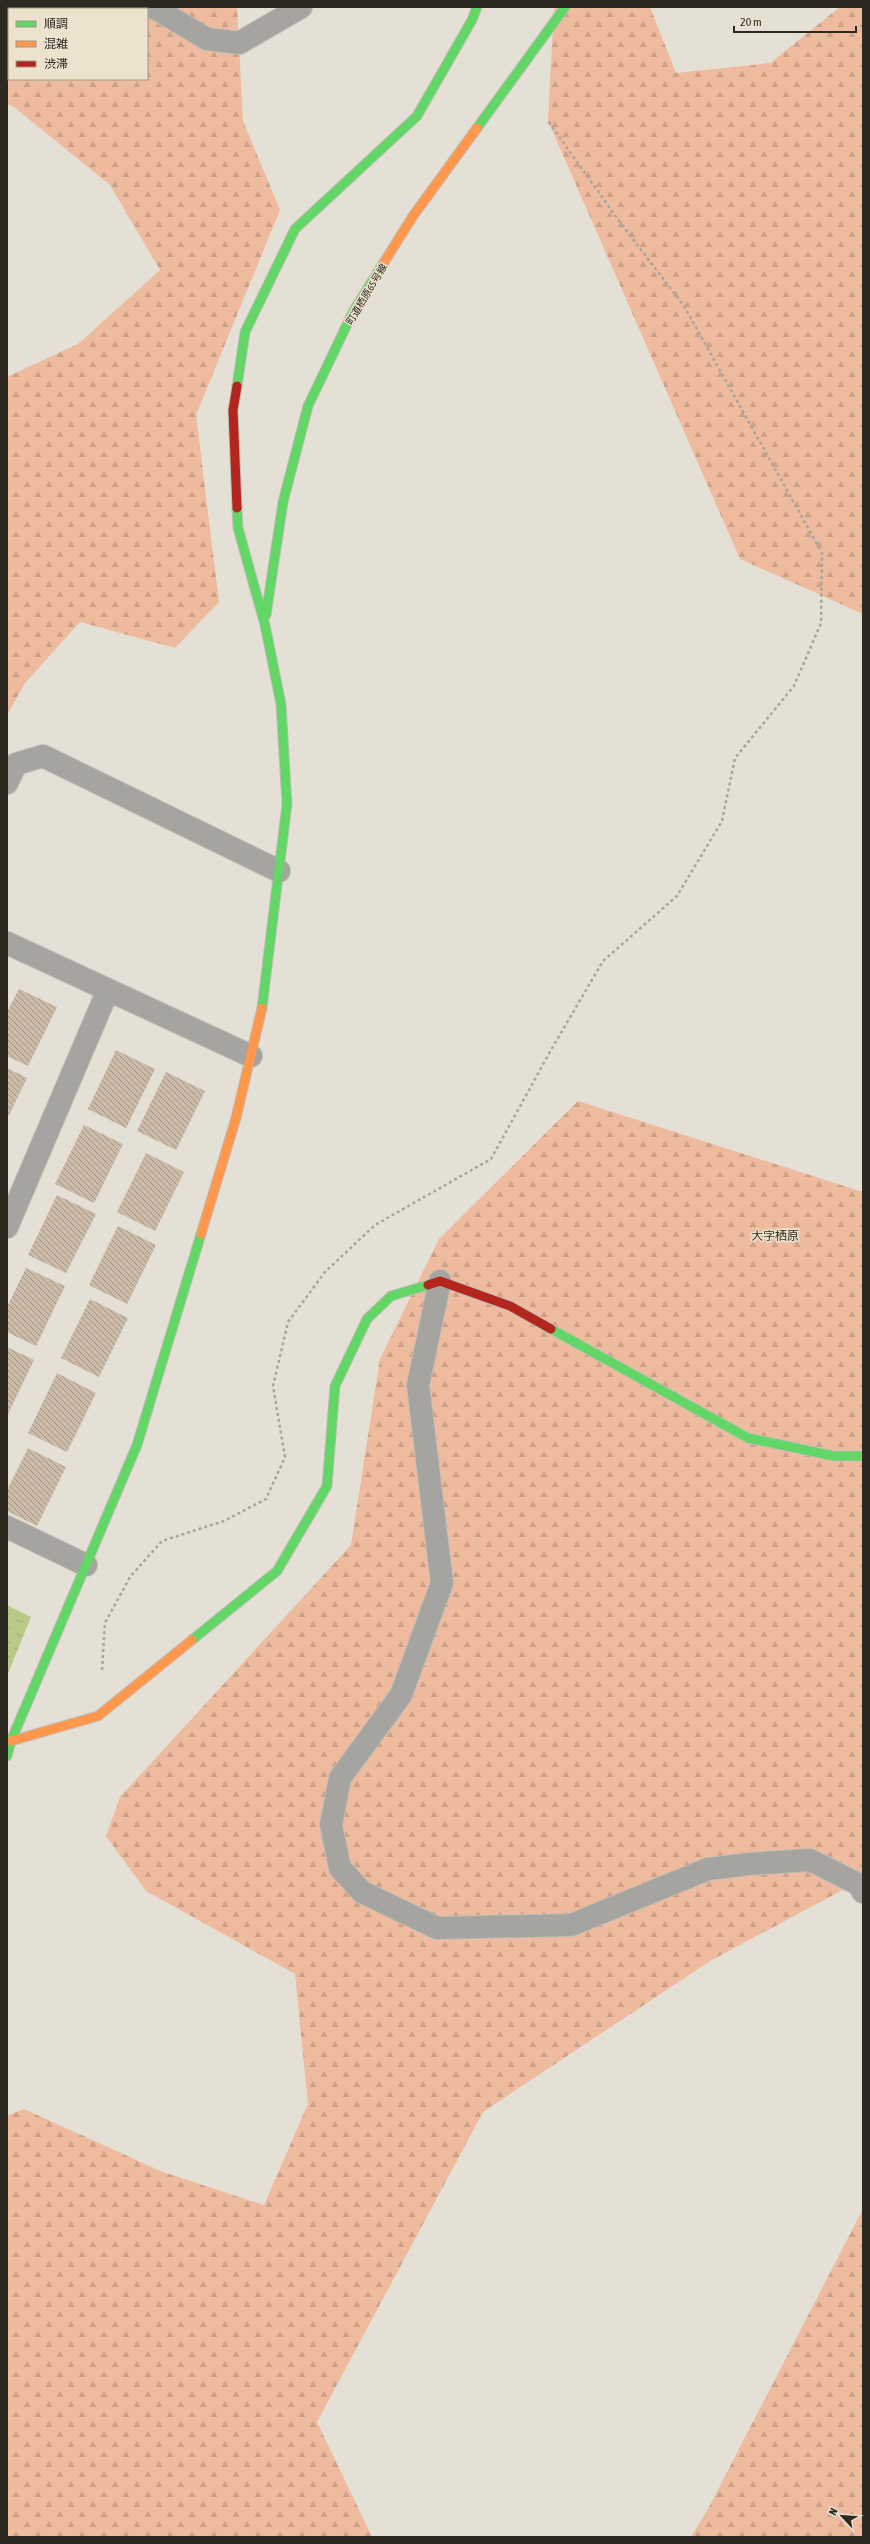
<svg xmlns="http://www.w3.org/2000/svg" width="870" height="2544" font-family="'Asap Condensed','Noto Sans JP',sans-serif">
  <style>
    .forest { fill: url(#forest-firs); fill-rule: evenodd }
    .water { fill: url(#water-ripples) }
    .building { fill: url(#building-back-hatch) }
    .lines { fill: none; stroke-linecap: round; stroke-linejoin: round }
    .street-casing { stroke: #c2beb6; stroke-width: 24 }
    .fast-casing { stroke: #c2beb6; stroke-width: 11 }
    .slow-casing { stroke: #c2beb6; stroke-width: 11 }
    .jam-casing { stroke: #c2beb6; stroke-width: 11 }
    .path { stroke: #a8a59f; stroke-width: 2.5; stroke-dasharray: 3 3; stroke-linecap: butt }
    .street { stroke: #a5a4a0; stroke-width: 22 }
    .fast { stroke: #63d668; stroke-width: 9 }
    .slow { stroke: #ff974d; stroke-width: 9 }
    .jam { stroke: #b3261e; stroke-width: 9 }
    .labels { text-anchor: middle; stroke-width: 3; stroke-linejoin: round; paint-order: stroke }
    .street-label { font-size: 10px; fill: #2d2921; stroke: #ece2ce }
    .quarter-label { font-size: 12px; fill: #362e1e; stroke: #ece2ce }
  </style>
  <defs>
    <pattern id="forest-firs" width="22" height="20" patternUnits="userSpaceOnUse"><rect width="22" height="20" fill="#eebb9e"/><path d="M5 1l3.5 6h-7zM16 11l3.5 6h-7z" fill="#cca188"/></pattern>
    <pattern id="water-ripples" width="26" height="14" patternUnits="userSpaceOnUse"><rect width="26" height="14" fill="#b8ca88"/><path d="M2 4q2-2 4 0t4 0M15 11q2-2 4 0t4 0" fill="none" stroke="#9eae75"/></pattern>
    <pattern id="building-back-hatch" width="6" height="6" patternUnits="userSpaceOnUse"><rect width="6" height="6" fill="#cabaa7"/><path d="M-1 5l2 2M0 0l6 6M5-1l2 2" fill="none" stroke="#a49788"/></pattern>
  </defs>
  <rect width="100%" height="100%" fill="#e5e0d5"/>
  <g class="forest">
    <path d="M 7,7 L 237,7 L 243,121 L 280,210 L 196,415 L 219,602 L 175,648 L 80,622 L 25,683 L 7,715 L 7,377 L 78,344 L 160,270 L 110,185 L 14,107 L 7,104 ZM 9,9 L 147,9 L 147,79 L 9,79 Z"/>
    <polygon points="554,7 650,7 676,73 770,63 840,7 863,7 863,614 740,559 548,121"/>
    <polygon points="578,1101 863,1192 863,1879 710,1961 483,2112 317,2422 372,2537 7,2537 7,2116 24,2109 163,2172 264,2205 308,2104 295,1974 146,1891 106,1836 120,1797 351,1545 380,1359 439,1239"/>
    <polygon points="863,2209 863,2537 691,2537 708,2509"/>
  </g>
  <polygon class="water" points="7,1605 31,1617 7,1676"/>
  <g class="building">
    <polygon points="19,989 57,1007 28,1066 7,1056 7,1012"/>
    <polygon points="116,1050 155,1069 126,1128 88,1109"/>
    <polygon points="7,1068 27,1078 7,1119"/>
    <polygon points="166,1072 205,1091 176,1150 137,1131"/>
    <polygon points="84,1125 123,1144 94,1203 55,1184"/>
    <polygon points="146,1153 184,1172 155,1231 117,1212"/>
    <polygon points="57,1195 96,1214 66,1273 28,1255"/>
    <polygon points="118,1226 156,1245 127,1304 89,1285"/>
    <polygon points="26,1268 65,1286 36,1346 7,1332 7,1307"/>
    <polygon points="90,1299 128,1318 99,1377 61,1358"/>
    <polygon points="7,1347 34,1360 7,1416"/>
    <polygon points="57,1373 96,1393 67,1452 28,1433"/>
    <polygon points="28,1448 66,1467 37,1526 7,1511 7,1490"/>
  </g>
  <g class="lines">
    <g class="street-casing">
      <g id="street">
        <polyline points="153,7 207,39 239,43 301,7"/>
        <polyline points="7,783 16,764 43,756 279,871"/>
        <polyline points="7,943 251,1056"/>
        <polyline points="7,1227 108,990"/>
        <polyline points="440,1281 418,1385 442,1583 401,1695 340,1778 331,1825 340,1868 362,1892 437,1928 571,1925 708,1869 749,1864 810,1860 858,1884 863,1892"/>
        <polyline points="7,1527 86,1565"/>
      </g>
    </g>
    <g class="fast-casing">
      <g id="fast">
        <polyline points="477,128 565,7"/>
        <polyline points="237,386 245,332 295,229 417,116 472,20 477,7"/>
        <polyline points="237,508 238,528 265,625 281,704 287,804 262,1008"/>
        <polyline points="266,615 283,502 308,406 353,312 383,264"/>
        <polyline points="551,1329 748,1438 834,1456 863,1456"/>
        <polyline points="192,1640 277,1571 327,1486 335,1386 367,1319 391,1296 428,1285"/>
        <polyline points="7,1756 11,1741 137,1445 201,1234"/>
      </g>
    </g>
    <g class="slow-casing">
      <g id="slow">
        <polyline points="383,264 413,216 477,128"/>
        <polyline points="201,1234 236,1118 262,1008"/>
        <polyline points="11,1741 98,1716 192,1640"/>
      </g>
    </g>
    <g class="jam-casing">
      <g id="jam">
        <polyline points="237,386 233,410 237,508"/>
        <polyline points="428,1285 440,1281 510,1306 551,1329"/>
      </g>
    </g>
    <polyline class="path" points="102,1670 105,1623 130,1577 162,1541 224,1521 266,1499 285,1457 273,1386 288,1322 325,1272 375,1225 491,1159 551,1050 603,961 677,896 722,821 735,758 794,686 821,623 822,553 684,306 622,225 548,121"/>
    <use href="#street" class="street"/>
    <use href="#fast" class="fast"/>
    <use href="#slow" class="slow"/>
    <use href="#jam" class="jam"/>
  </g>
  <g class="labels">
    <g class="street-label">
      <text transform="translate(366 294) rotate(-59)" y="4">町道栖原65号線</text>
    </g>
    <g class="quarter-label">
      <text x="775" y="1240">大字栖原</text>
    </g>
  </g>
  <rect width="870" height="2544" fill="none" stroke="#2d2921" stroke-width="16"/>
  <rect x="8" y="8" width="140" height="72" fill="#ece2ce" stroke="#a09889"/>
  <rect x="16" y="21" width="20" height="6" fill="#63d668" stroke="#a09889"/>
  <text x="44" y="28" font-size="12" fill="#2d2921">順調</text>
  <rect x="16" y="41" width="20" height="6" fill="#ff974d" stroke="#a09889"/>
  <text x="44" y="48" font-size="12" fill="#2d2921">混雑</text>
  <rect x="16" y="61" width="20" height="6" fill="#b3261e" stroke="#a09889"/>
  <text x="44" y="68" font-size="12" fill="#2d2921">渋滞</text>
  <g transform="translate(842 2516) rotate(296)" stroke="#ece2ce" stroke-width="3" paint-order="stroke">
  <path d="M0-3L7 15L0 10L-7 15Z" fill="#2d2921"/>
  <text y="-6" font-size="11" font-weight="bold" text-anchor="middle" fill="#2d2921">N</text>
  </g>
  <path d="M734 26v6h122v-6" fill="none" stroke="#2d2921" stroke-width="2"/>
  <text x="740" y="26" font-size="12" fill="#2d2921" stroke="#ece2ce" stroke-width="3" paint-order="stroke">20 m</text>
</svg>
